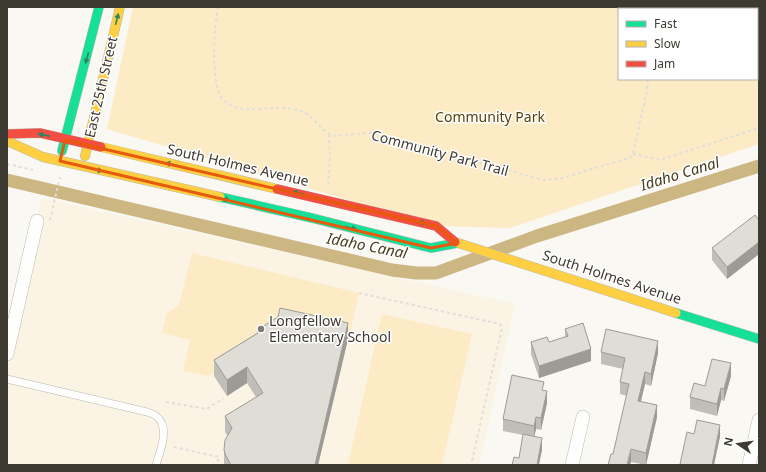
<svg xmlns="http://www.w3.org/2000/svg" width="766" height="472" font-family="'Noto Sans',sans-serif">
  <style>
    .built { fill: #fbf3e3 }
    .green { fill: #fcebc5 }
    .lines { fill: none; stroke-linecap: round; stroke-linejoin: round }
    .canal { stroke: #ccb682; stroke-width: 13 }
    .lane-casing { stroke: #bbb9b3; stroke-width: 8 }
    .street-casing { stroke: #bbb9b3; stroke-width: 14 }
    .fast-casing { stroke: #bbb9b3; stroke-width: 10 }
    .slow-casing { stroke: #bbb9b3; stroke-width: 10 }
    .jam-casing { stroke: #bbb9b3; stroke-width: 10 }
    .path { stroke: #e0dedd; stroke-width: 2; stroke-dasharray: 3 3; stroke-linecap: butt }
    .lane { stroke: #fefefd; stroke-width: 7 }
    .street { stroke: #fefefd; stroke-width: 13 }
    .fast { stroke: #16e098; stroke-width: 9 }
    .slow { stroke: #ffcf43; stroke-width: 9 }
    .jam { stroke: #f24e42; stroke-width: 9 }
    .wall { fill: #c1beb9 }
    .shaded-wall { fill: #9d9b96 }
    .building { fill: #e0ddd7; stroke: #9d9b96 }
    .oneway { fill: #2b8560 }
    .marked { fill: none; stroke: #e8590c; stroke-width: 3; stroke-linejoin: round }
    .poi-dot { fill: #7f7c75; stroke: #fff; stroke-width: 1.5 }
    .labels { text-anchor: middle; stroke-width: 3; stroke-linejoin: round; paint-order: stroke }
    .street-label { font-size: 14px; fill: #3d3a32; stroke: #fff }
    .park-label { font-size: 14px; fill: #574207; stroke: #fff }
    .poi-label { font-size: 14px; fill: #3d3a32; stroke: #fff; text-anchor: start }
    .water-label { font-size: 15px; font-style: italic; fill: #483b1b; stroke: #fff }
  </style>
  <rect width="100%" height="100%" fill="#faf8f2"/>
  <polygon class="built" points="42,198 515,304 479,465 7,465 7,354"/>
  <g class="green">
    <polygon points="133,7 702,7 701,9 619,9 619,79 757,79 757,64 759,66 759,144 510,228 436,226 107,129"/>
    <polygon points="192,253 359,293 350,333 279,317 276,332 208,376 183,371 190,340 162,333 167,313 179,305"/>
    <polygon points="382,314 472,334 442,465 348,465"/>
  </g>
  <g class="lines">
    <polyline class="canal" points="7,180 392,270 416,273 436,273 537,236 759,166"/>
    <g class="lane-casing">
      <path id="lane" d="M 7,379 L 147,412 C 150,413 154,414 156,416 C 171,427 160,451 156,465"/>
    </g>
    <g class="street-casing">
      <g id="street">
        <polyline points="7,354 37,221"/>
        <polyline points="572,465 583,417"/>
        <polyline points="749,465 759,420"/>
      </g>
    </g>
    <g class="fast-casing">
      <g id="fast">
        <polyline points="62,151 99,7"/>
        <polyline points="220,197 312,218 431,248 457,243"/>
        <polyline points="676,313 759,339"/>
      </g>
    </g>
    <g class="slow-casing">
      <g id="slow">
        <polyline points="7,141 43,157 220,197"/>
        <polyline points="101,147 277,189"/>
        <polyline points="85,156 120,7"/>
        <polyline points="455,242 676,313"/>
      </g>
    </g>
    <g class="jam-casing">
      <g id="jam">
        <polyline points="7,134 40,133 101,147"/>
        <polyline points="277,189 436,226 455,242"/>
      </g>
    </g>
    <g class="path">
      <path d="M 218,7 C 214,29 211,75 220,95 C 224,103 234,108 243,109 C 262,111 280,104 301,111 C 315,116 321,132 334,136 L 370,133 L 378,134 L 543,180 L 562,178 L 629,158 L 633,154 L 646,95 L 648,79"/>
      <polyline points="663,9 664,7"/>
      <polyline points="633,154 660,160 759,128"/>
      <polyline points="7,164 33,170"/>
      <polyline points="328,185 330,158 329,135"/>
      <polyline points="50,220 60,177"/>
      <polyline points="359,293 500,324 502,328 471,465"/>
      <polyline points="166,402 207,409 224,398"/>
      <polyline points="174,447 219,457 217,465"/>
    </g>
    <use href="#lane" class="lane"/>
    <use href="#street" class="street"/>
    <use href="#fast" class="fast"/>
    <use href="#slow" class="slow"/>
    <use href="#jam" class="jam"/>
  </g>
  <g class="wall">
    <polygon points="738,7 759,7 759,40 758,41 757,41 757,9 738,9"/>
    <polygon points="759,220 759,254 727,279 712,260 712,248"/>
    <polygon points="565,329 591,361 539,378 531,354 531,342 549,342 565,337"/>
    <polygon points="257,330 348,339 318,465 224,465 224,450 228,436 225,432 225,416 256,397 247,383 227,396 214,376 214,360 257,333"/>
    <polygon points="601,352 658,353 651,386 645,384 641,401 657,417 646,465 631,462 630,465 608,465 613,454 627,396 620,394 620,382 623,369 601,364"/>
    <polygon points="731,376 724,401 721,400 717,416 690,409 690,397 705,386"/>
    <polygon points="544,391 547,403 541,430 536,429 534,436 542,450 519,458 523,435 503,431 503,419"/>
  </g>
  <g class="shaded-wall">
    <polygon points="759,32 759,40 758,41 758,33"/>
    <polygon points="759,242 759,254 727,279 727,267"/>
    <polygon points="348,323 348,339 318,465 315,465"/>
    <polygon points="658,341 658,353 651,386 651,374"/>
    <polygon points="591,349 591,361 539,378 539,366"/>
    <polygon points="731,363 731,376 724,401 724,389"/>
    <polygon points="247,367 247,383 227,396 227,380"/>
    <polygon points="645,372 645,384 638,413 638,401"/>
    <polygon points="721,388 721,400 717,416 717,404"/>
    <polygon points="547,391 547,403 541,430 541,418"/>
    <polygon points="657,405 657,417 646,465 646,453"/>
    <polygon points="536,417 536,429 534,438 534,426"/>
    <polygon points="720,425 720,437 714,465 712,465"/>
    <polygon points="542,438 542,450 539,465 537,465"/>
    <polygon points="631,449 631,462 630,465 627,465"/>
  </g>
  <g class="building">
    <polygon points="739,7 759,7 759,32 758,33 757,32 757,9 740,9"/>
    <polygon points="755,215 759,220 759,242 727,267 712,248"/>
    <polygon points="280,308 348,323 315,465 231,465 225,454 224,450 225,440 232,428 225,416 263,393 247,367 227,380 214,360 258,333 257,330 278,317"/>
    <polygon points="583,323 591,349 539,366 531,342 547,337 549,342 568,336 565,329"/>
    <polygon points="606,329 658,341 651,374 645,372 638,401 657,405 646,453 631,449 627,465 608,465 611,454 613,454 629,384 620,382 625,358 601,352"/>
    <polygon points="712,359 731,363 724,389 721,388 717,404 690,397 694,383 705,386"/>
    <polygon points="512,375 544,382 542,390 547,391 541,418 536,417 534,426 503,419"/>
    <polygon points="697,420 720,425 712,465 685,465 680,464 687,432 694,434"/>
    <polygon points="523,434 542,438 537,465 512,465 514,457 519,458"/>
  </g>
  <defs><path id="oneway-solid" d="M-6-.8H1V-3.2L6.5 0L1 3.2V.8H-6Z"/></defs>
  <g class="oneway">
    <use href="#oneway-solid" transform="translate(117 19) rotate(-76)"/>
    <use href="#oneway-solid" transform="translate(87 58) rotate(105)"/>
    <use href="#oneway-solid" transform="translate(44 135) rotate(-169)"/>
    <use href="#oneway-solid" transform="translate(171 164) rotate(-167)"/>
    <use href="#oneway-solid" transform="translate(97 170) rotate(13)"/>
    <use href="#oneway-solid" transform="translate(298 193) rotate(-167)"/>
    <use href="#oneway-solid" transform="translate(224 199) rotate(13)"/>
    <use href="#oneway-solid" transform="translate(424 223) rotate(-166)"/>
    <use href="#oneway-solid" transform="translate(351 228) rotate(14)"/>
  </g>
  <path class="marked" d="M 65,140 L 436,226 L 457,243 L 431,248 L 60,161 Z"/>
  <circle class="poi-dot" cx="261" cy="329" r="4"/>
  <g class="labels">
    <g class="street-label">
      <text transform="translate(101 87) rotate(-77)" y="5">East 25th Street</text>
      <text transform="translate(440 153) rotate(15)" y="5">Community Park Trail</text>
      <text transform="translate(238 165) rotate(13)" y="5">South Holmes Avenue</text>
      <text transform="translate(612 277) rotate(18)" y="5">South Holmes Avenue</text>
    </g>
    <g class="park-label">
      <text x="490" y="122">Community Park</text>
    </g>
    <g class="poi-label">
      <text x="269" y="326">Longfellow<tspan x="269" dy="16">Elementary School</tspan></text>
    </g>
    <g class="water-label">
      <text transform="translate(680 174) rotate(-17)" y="5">Idaho Canal</text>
      <text transform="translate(367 246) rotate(11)" y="5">Idaho Canal</text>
    </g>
  </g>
  <rect width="766" height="472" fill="none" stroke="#3d3a32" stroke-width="16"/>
  <rect x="618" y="8" width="140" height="72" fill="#ffffff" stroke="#b1b0ad"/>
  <rect x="626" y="21" width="20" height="6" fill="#16e098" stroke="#b1b0ad"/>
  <text x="654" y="28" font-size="12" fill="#3d3a32">Fast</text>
  <rect x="626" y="41" width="20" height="6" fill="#ffcf43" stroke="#b1b0ad"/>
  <text x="654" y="48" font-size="12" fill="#3d3a32">Slow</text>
  <rect x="626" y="61" width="20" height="6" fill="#f24e42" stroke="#b1b0ad"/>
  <text x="654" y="68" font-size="12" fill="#3d3a32">Jam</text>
  <g transform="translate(738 444) rotate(283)" stroke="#ffffff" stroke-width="3" paint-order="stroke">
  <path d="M0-3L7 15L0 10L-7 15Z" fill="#3d3a32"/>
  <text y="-6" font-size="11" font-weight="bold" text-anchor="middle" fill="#3d3a32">N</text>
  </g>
</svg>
